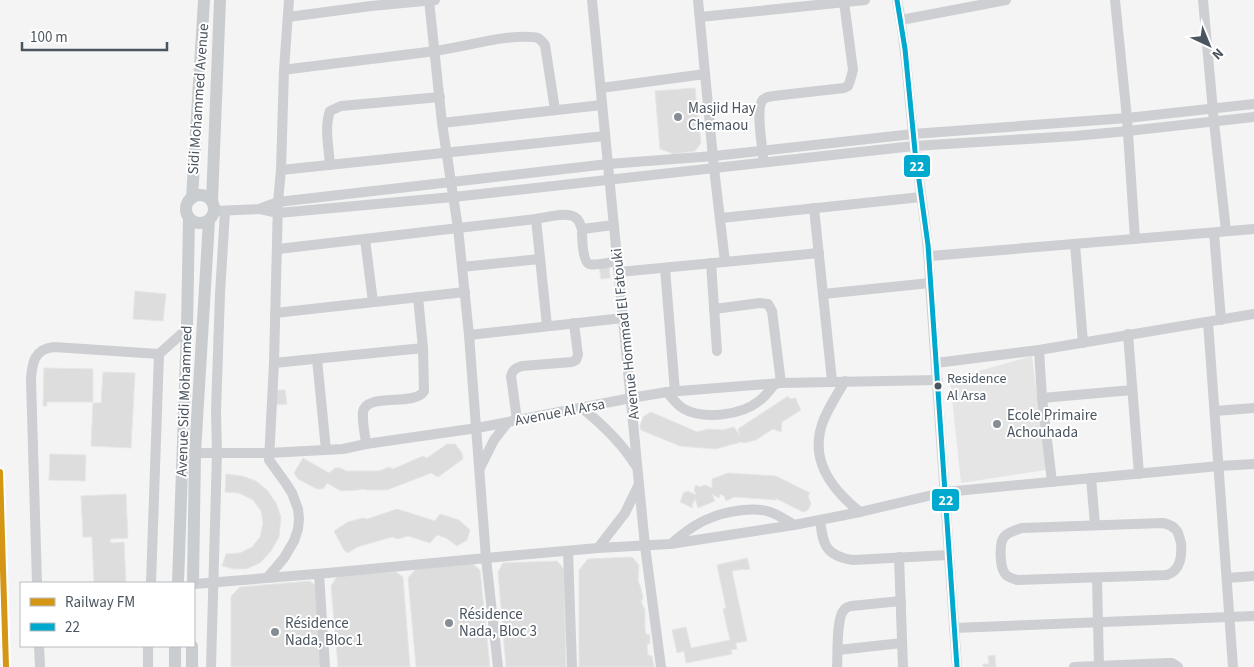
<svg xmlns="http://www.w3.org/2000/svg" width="1254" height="667" font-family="'Source Sans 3',sans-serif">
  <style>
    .education { fill: #e6e5e6 }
    .building { fill: #ddddde; stroke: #e5e6e6 }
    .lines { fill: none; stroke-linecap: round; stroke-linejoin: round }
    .minor { stroke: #cdcfd2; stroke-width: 10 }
    .major { stroke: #cacdd0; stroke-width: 12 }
    .bus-1-casing { stroke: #fff; stroke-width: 9 }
    .bus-1 { stroke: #00a9ce; stroke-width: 5 }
    .rail-1-casing { stroke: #fff; stroke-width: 10 }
    .rail-1 { stroke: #d59613; stroke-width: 6 }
    .poi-dot { fill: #868d94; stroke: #fff; stroke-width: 2 }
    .bus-dot { fill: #4b5560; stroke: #fff; stroke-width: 2 }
    .labels { text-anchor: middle; stroke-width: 4; stroke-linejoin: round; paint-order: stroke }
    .bus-label { font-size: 14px; fill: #4b5560; stroke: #fff; text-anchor: start }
    .street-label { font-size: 15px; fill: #4b5560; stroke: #fff }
    .poi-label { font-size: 15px; fill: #4b5560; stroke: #fff; text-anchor: start }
    .line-badge { stroke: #fff; stroke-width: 2 }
    .badge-label { font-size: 14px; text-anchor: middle; font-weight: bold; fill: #fff }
  </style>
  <rect width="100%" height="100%" fill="#f4f4f4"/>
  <polygon class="education" points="1032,356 1046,470 961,483 950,379"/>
  <g class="building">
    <polygon points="695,88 701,143 695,151 674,154 660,149 655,91"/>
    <polygon points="609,265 610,278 601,279 599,266"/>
    <polygon points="135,291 166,294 163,321 133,319"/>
    <polygon points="44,368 93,369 93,402 47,402 47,406 43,406"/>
    <polygon points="103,372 135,373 131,448 91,446 93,403 101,403"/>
    <polygon points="275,390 285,390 287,404 276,405"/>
    <polygon points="788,396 790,399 796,398 797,402 801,410 782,422 781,432 773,429 756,440 744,443 741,442 716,449 680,446 641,430 640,426 643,417 651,412 697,432 708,429 723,430 734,427 740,436 738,429"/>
    <polygon points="447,444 455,444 462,453 463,459 438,477 431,473 387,490 366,490 363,489 358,490 341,491 327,483 323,489 317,489 298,479 294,473 303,458 329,473 335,468 341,468 346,471 379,471 389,467 393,469 423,456 427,458"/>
    <polygon points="50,454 86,455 85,481 49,480"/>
    <polygon points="728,473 776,476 810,493 808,496 811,504 808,510 803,512 775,498 776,500 734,497 726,501 724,496 720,494 719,498 712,494 715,501 698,508 695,499 692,505 693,508 680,502 683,495 683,493 688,491 696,495 694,489 696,485 700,487 705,485 712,488 712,479"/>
    <polygon points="226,474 242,476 256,481 267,490 276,503 281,517 279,537 271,551 260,563 246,569 234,569 222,566 226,554 240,553 252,547 260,537 263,523 261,511 253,500 239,493 225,492"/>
    <polygon points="126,494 128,538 110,539 111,543 124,542 126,583 94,583 92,537 83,537 81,496"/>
    <polygon points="397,509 435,521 440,514 459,520 470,530 467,540 457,546 446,538 437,535 430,543 408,536 398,539 392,537 357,547 348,553 344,550 334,531 348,522 363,518 367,519"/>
    <polygon points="632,557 639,565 638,581 641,588 643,598 641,602 645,610 645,629 646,634 650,635 650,644 647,644 648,655 652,656 654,667 579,667 579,570 588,559"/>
    <polygon points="747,558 750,569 744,570 744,569 732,571 747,641 736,643 737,649 731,650 732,654 686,663 684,651 677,653 672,630 686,627 691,648 730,640 723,609 726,608 717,565"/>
    <polygon points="557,561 564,569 566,667 506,667 498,572 503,563"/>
    <polygon points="472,563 480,570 490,667 416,667 408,578 416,569"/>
    <polygon points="396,572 403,577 410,667 338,667 331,586 338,575"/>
    <polygon points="310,581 316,586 322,667 231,667 231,596 240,587"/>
    <polygon points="995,655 996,667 983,667 983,664 989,664 988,656"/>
  </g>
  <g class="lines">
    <g class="minor">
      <polyline points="429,0 442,123 458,228 469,335 486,558 498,667"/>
      <polyline points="592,0 645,546 661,667"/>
      <polyline points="698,0 714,168 725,262"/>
      <path d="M 897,0 C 906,43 908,88 913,132 C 918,182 929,233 930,283 L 957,667"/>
      <polyline points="1115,0 1127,118 1135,239"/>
      <polyline points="1203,0 1214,122 1226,231"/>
      <polyline points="288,17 371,6 435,0"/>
      <polyline points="700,17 865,0"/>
      <polyline points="901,20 1006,0"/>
      <path d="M 284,70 C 334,63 384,58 434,51 C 466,47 500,35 532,37 C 539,37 541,40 545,45 L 555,110"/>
      <polyline points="601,88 705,74"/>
      <polyline points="442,123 602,105"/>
      <path d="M 763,156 C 762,145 756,110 762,101 C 764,97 769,97 773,96 L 844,88 L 848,86 L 850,81 L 853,70 L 844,2"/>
      <path d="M 330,165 C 329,148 324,128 330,111 L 341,106 L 440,97"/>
      <polyline points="281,170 605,136"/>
      <polyline points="814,208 832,381"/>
      <polyline points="260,209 278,213 453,197 914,146 1074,136 1128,131 1254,117"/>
      <polyline points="214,211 259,209 278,202 608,164 714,156 913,134 1127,118 1254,104"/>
      <polyline points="721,218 921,197"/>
      <polyline points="536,219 547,326"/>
      <path d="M 582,229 C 582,236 582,261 589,264 C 595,266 611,262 618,261"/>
      <polyline points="1214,233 1221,320"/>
      <polyline points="365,239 373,302"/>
      <polyline points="1075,244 1083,343"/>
      <path d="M 278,249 L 536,219 C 546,217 569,211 576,218 C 580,221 580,225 582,229 L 614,225"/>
      <polyline points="930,256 1254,229"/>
      <polyline points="711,263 717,351"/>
      <polyline points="462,267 540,259"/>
      <polyline points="665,268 675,392"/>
      <polyline points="619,272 819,253"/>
      <polyline points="823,294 930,283"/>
      <polyline points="714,309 760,303 768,304 772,311 781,383"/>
      <polyline points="275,313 465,292"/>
      <polyline points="1208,322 1233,667"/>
      <polyline points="1128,334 1139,474"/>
      <polyline points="469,335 623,318"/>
      <polyline points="1039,350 1042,398 1052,482"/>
      <polyline points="317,359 326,450"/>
      <polyline points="274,363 423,348"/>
      <polyline points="936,363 1039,350 1254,314"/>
      <path d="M 845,381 C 838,393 830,405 824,419 C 808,458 830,488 860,512"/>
      <path d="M 667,392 C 672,398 677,405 684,409 C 704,420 742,415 759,401 C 766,396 770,389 775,384"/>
      <polyline points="1042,398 1132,390"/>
      <path d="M 582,408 C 603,425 622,443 636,466"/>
      <polyline points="1215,411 1254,408"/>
      <path d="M 517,420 L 511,376 C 513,369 516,368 522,366 L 572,362 L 576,360 L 578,355 L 574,323"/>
      <path d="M 366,444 C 365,434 362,422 363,412 C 366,392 415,407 424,391 L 423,348 L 418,297"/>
      <polyline points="189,453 269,453 343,449 366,444 477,428 631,398 667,392 781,383 938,380"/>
      <polyline points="480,468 494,440 508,422"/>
      <polyline points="1091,478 1095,525"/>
      <path d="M 820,520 C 823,544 825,556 853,560 L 948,555"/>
      <path d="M 1163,523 C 1168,524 1174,527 1177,531 C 1179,534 1180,540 1181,543 C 1182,556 1181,570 1167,575 L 1017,580 C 1012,578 1006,577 1004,572 C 1000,565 999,543 1004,537 C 1008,532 1016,530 1022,528 Z"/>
      <path d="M 671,544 C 693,524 713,513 743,510 C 752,509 762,509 770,512 C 779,515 786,520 794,525"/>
      <polyline points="598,548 625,513 639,484"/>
      <polyline points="568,551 572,667"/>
      <polyline points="899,557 903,667"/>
      <polyline points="319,574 325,667"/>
      <polyline points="267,578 284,558 294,541 298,529 299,519 298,509 292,493 285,482 269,460 274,363 278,202 281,170 284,70 289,0"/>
      <polyline points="1097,578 1099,666"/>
      <polyline points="1227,578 1254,576"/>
      <path d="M 37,583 L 31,380 C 32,363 34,349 54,347 L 159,354"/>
      <polyline points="151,583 159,354 187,329"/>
      <polyline points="194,584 328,573 486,558 598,548 670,544 794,525 860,512 945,492 1219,466 1254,464"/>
      <polyline points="954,628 1254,616"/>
      <polyline points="39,646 40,667"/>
      <polyline points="838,650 902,643"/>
      <polyline points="148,667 148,646"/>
      <polyline points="211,667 217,453 216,411 220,294 225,211"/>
      <path d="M 837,667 C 838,655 836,618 844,610 C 846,607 848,607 851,606 L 901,601"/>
      <polyline points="1074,667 1168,663 1172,663 1178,667"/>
    </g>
    <g class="major">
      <circle cx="200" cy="209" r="14"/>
      <polyline points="192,198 204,0"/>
      <polyline points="212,201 220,0"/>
      <polyline points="178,583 187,329 189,218"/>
      <polyline points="193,583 195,453 209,221"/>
      <polyline points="175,667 175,646"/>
      <polyline points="192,667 192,646"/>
    </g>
    <g class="bus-1-casing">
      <polyline id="bus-1" points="897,0 905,49 915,151 928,245 957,667"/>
    </g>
    <use href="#bus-1" class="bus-1"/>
    <g class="rail-1-casing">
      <polyline id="rail-1" points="0,472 6,667"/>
    </g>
    <use href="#rail-1" class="rail-1"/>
  </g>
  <g class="poi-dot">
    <circle cx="678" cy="117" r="5"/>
    <circle cx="997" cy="424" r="5"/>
    <circle cx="449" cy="623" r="5"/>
    <circle cx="275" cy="632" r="5"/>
  </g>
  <circle class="bus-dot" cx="938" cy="386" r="4.5"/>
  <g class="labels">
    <g class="bus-label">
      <text x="947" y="383">Residence<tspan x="947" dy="17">Al Arsa</tspan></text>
    </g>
    <g class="street-label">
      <text transform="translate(198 99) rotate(-86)" y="5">Sidi Mohammed Avenue</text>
      <text transform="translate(625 334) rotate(-96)" y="5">Avenue Hommad El Fatouki</text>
      <text transform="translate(184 401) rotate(-88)" y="5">Avenue Sidi Mohammed</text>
      <text transform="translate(560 412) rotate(-11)" y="5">Avenue Al Arsa</text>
    </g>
    <g class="poi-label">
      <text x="688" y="113">Masjid Hay<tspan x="688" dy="17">Chemaou</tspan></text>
      <text x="1007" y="420">Ecole Primaire<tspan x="1007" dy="17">Achouhada</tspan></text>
      <text x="459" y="619">Résidence<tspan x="459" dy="17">Nada, Bloc 3</tspan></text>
      <text x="285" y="628">Résidence<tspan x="285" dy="17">Nada, Bloc 1</tspan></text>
    </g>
  </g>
  <g class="line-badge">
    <rect x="903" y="154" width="28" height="24" rx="5" fill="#00a9ce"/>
    <rect x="931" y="488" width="29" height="24" rx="5" fill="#00a9ce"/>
  </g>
  <g class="badge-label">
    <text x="917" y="171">22</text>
    <text x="946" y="505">22</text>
  </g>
  <rect x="20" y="582" width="175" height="65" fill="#ffffff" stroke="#b7bbbf"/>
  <rect x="30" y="598" width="25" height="8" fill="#d59613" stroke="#b7bbbf"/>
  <text x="65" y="607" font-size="15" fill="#4b5560">Railway FM</text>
  <rect x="30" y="623" width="25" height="8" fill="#00a9ce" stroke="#b7bbbf"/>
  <text x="65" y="632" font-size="15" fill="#4b5560">22</text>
  <g transform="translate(1209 45) rotate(136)" stroke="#ffffff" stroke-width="4" paint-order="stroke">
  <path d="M0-4L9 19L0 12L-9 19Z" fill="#4b5560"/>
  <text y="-8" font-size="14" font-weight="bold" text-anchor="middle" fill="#4b5560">N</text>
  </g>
  <path d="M22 42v8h145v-8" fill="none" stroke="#4b5560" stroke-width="2.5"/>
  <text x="30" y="42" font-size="15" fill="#4b5560" stroke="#ffffff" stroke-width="4" paint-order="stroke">100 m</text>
</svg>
